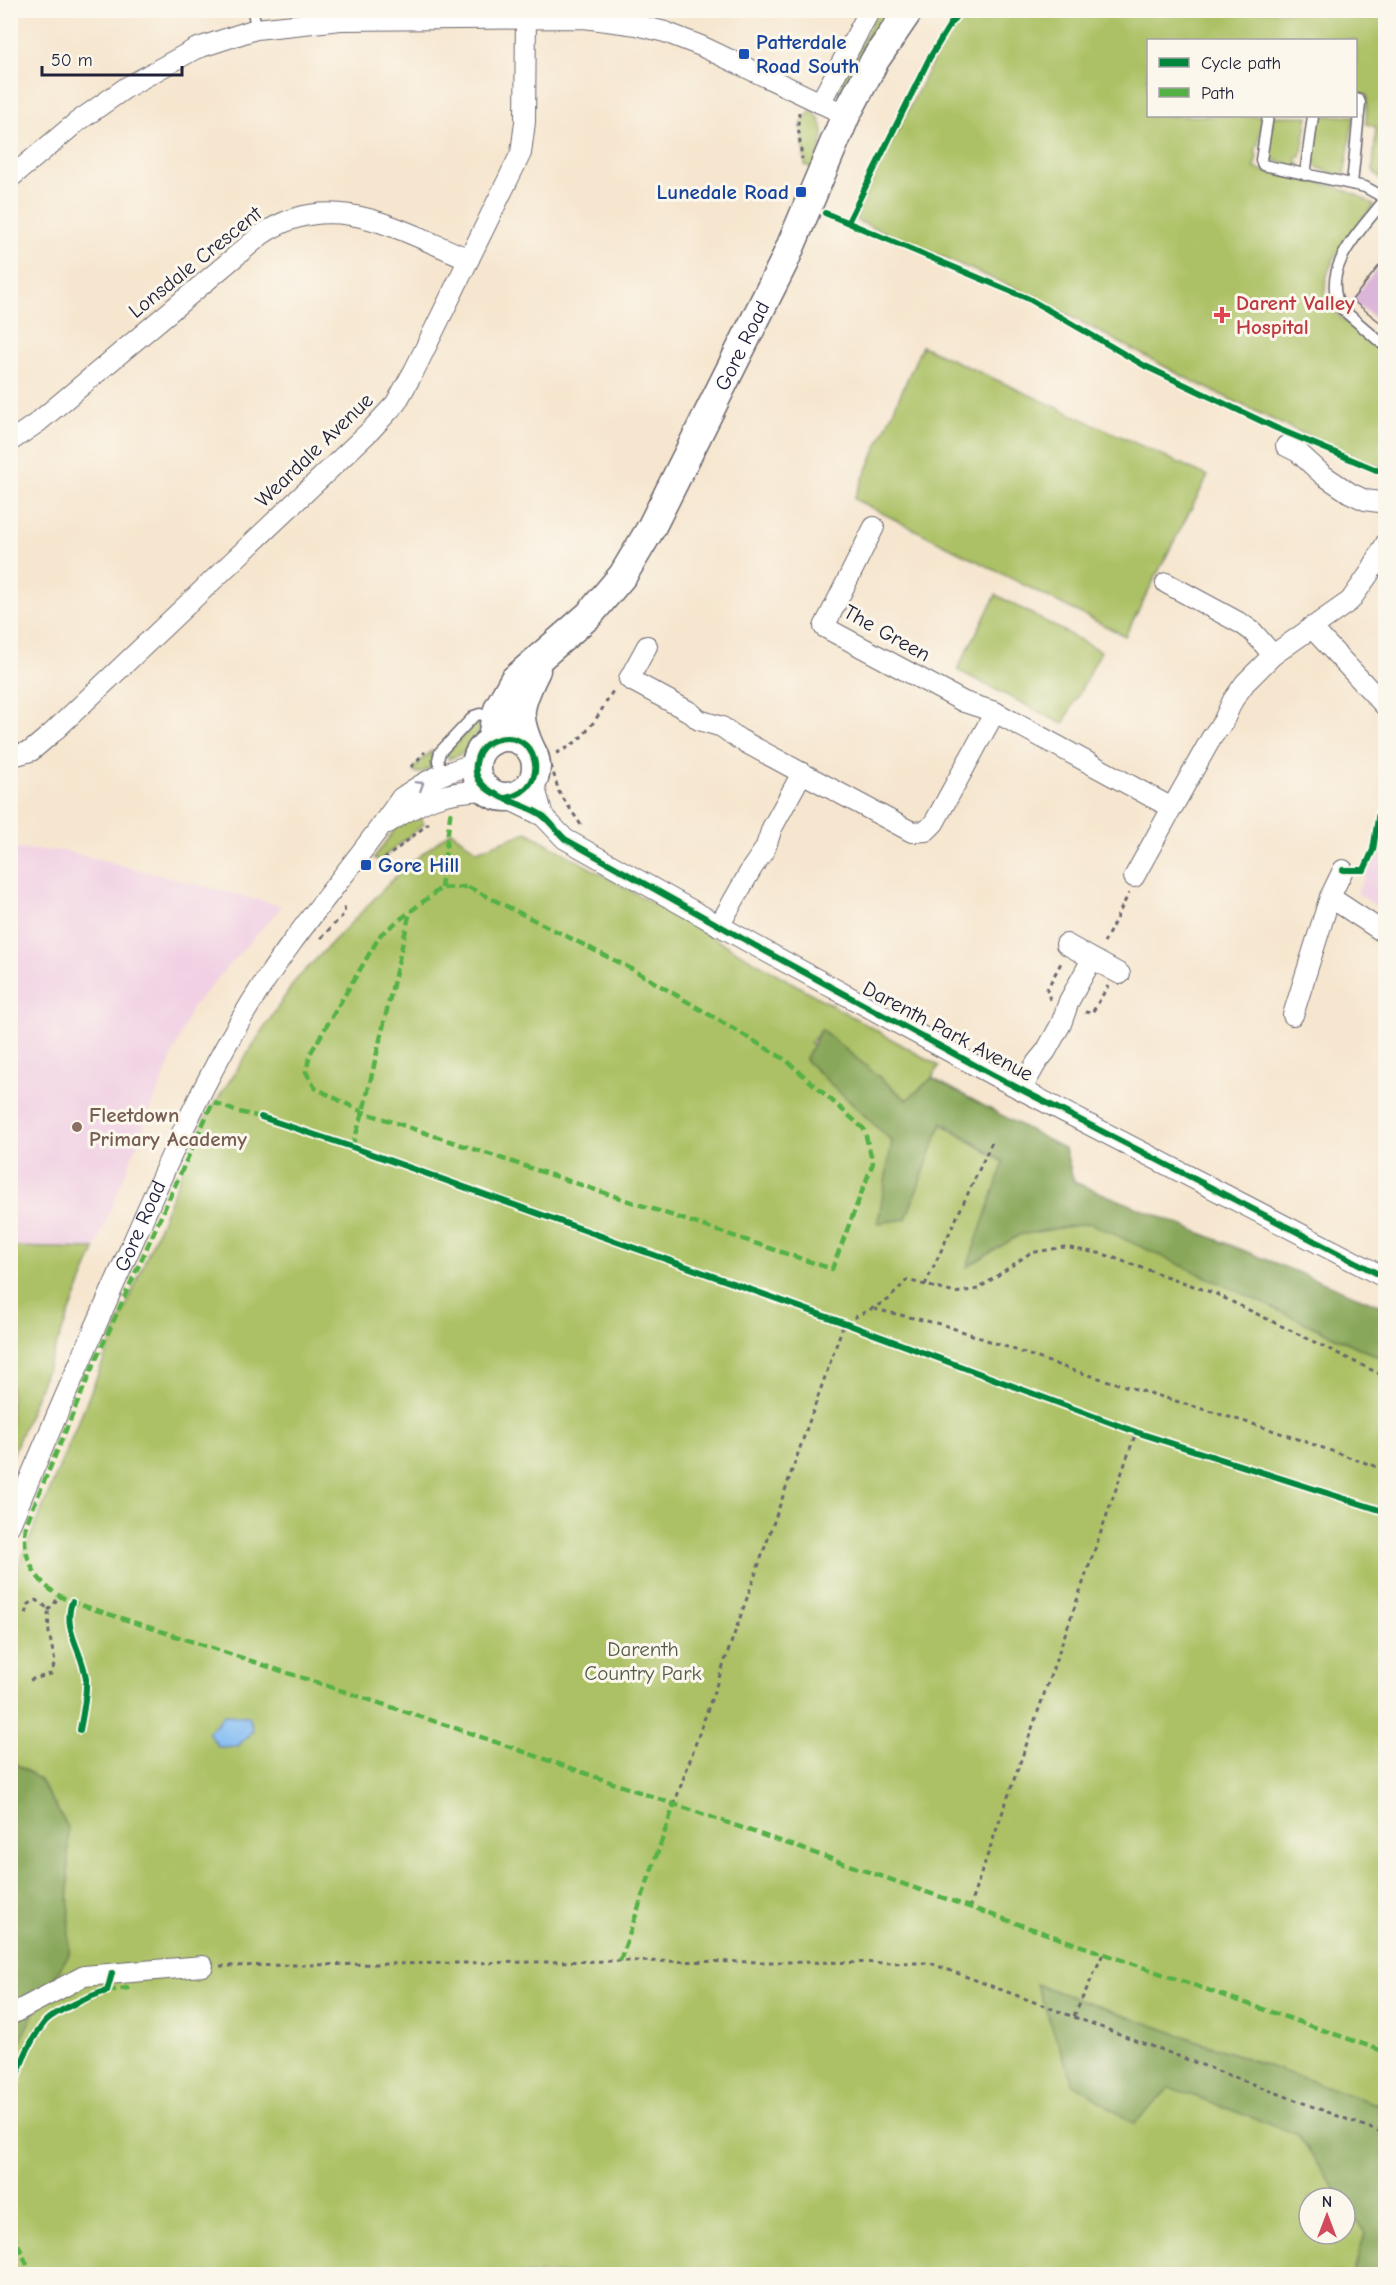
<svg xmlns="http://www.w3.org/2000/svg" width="1396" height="2285" font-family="'Comic Neue',sans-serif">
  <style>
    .built { fill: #f1d0e4 }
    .green { fill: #acc165; stroke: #677250; stroke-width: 1.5; fill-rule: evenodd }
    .forest { fill: #89a75a; stroke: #56644a; stroke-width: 1.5 }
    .water { fill: #83bcf4; stroke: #526f98; stroke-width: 1.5 }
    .building { fill: #dbb6da }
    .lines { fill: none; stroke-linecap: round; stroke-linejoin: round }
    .lane-casing { stroke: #6c676f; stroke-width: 13 }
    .street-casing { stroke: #6c676f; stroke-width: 22 }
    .secondary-casing { stroke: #6c676f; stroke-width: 31 }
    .path { stroke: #6c676f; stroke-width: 3; stroke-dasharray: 4.5 4.5; stroke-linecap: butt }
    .lane { stroke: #fff; stroke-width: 10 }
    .street { stroke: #fff; stroke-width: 20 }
    .secondary { stroke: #fff; stroke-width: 28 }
    .quiet { stroke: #55b146; stroke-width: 4.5; stroke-dasharray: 9 4.5; stroke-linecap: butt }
    .cycleway-casing { stroke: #fbf7ec; stroke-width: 10 }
    .cycleway { stroke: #00873e; stroke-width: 6 }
    .oneway { stroke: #9c9ca7 }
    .transit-dot { fill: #1a4fb4; stroke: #fbf7ec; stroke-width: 2 }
    .health-dot { fill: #e0444e; stroke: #fbf7ec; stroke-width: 2 }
    .education-dot { fill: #8d6e63; stroke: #fbf7ec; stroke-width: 2 }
    .labels { text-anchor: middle; stroke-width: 6; stroke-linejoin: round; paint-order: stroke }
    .transit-label { font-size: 21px; font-weight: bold; fill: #164399; stroke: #fbf7ec; text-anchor: start }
    .street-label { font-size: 21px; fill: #22223b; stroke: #fbf7ec }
    .health-label { font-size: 21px; font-weight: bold; fill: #be3a42; stroke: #fbf7ec; text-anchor: start }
    .education-label { font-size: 21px; font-weight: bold; fill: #785e54; stroke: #fbf7ec; text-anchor: start }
    .park-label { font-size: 21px; fill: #525a4a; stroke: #fbf7ec }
  </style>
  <rect width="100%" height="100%" fill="#fbf7ec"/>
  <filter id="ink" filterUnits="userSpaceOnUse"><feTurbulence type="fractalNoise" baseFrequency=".0167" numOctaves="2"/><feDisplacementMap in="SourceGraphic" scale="12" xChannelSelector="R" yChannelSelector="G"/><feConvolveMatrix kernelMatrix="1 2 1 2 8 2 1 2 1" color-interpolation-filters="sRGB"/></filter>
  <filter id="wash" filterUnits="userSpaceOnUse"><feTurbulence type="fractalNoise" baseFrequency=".008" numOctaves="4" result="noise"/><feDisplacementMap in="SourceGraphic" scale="24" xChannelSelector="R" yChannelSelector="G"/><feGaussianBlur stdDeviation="1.35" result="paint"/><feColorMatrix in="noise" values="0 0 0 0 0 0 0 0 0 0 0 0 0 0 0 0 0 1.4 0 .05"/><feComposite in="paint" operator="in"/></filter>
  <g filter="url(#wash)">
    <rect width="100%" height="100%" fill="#f6e6cf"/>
    <g class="built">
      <polygon points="1385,809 1385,912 1357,893 1375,856"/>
      <polygon points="11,849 65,851 282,906 192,1007 95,1249 11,1247"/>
    </g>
    <g class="green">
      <polygon points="878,11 900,11 843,93 837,91"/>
      <path d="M 965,11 L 1385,11 L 1386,156 L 1380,180 L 1373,170 L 1376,127 L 1366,124 L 1367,95 L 1356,94 L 1356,40 L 1148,40 L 1148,116 L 1263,116 L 1258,145 L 1255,151 L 1257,156 L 1254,168 C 1295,181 1339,180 1374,205 C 1355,230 1305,279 1334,311 C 1349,327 1369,339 1385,352 L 1385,470 L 1282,424 L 1190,380 L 1031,295 L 856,220 L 862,201 L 931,65 L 946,37 Z"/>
      <path d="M 811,110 C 832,127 820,147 814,169 L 805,165 L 801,124 Z"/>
      <polygon points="1273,116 1308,116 1301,157 1297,157 1297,163 1300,164 1300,168 1267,158"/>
      <polygon points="1318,116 1354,116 1344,176 1331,173 1314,166 1315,159 1312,157"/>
      <polygon points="922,346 1208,476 1125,636 854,499"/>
      <polygon points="996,595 1101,651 1063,724 957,670"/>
      <path d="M 475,724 L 481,724 C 477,741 466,755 448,759 L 449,750 Z"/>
      <polygon points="431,751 432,761 430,768 421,773 414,772 414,768"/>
      <polygon points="419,815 424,824 379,861 374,858 397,826"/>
      <path d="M 451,831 L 477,851 L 527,832 L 939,1066 L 932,1078 L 907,1100 L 822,1030 L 810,1043 L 1055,1194 L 1385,1346 L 1385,2274 L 11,2274 L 11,1584 L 202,1123 L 295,981 L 401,871 ZM 1309,2198 L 1345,2198 L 1345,2234 L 1309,2234 Z"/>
      <polygon points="11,1247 95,1249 11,1459 10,1247"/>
    </g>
    <g class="forest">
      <polygon points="821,1029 907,1100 932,1078 1065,1149 1074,1182 1376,1304 1385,1306 1385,1360 1090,1223 1019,1235 967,1267 1004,1162 942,1122 906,1219 878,1223 892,1141 805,1060"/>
      <polygon points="11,1761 39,1779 68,1827 69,1954 33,2014 11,2061"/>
      <polygon points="1036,1984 1385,2107 1385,2274 1353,2274 1365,2233 1345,2203 1345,2198 1341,2198 1298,2135 1170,2087 1134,2124 1073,2083"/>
    </g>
    <polygon class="water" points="224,1715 248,1716 253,1730 238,1746 219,1747 208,1733"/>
    <g id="blocks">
      <polygon class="building" points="1386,257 1386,327 1352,300"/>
    </g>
  </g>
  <g filter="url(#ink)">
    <use href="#blocks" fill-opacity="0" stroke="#6c676f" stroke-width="1.5"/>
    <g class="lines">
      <g class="lane-casing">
        <g id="lane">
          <polyline points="253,10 256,29"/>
          <polyline points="1268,116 1261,160 1263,165 1365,187 1385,198"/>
          <polyline points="1305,175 1313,116"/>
          <polyline points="1352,184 1360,103 1359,100 1356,99"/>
          <path d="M 1386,198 C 1364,227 1318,269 1341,308 L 1386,347"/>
          <polyline points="442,774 438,760 440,752 474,716 480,714 494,718"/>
        </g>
      </g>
      <g class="street-casing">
        <g id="street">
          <polyline points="820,103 870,10"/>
          <polyline points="10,178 77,122 127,87 195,49 256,29 341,20 584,18 637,25 665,32 701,46 846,115"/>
          <path d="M 12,440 L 37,423 L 261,235 C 332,186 400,231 469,259"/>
          <polyline points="1286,446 1298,452 1323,475 1350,493 1365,500 1386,503"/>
          <polyline points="874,527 824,627 964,702 995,712"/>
          <polyline points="1166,583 1242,624 1253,632 1273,655"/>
          <polyline points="1311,627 1386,707"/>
          <polyline points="647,646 629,679 690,712 699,720 722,727 739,739 802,773"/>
          <polyline points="10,757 31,751 51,734 370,431 396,403 414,371 521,153 525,122 526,17"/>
          <polyline points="533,781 543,816"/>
          <polyline points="506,798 543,816 565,839 754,945 993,1075 1386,1278"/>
          <path d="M 388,823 C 426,799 441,792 486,790"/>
          <polyline points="1134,877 1172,808"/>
          <polyline points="1330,897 1386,934"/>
          <polyline points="719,926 752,868 765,849 772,828 802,773 912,832 926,831 934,823 995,712 1172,808 1212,737 1223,722 1233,700 1245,683 1273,655 1350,601 1369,574 1386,543"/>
          <polyline points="1066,944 1120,974"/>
          <polyline points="1293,1015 1330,897 1343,870"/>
          <polyline points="1021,1090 1037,1062 1046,1051 1061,1024 1069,1001 1092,959"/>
          <path id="s1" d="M 10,1525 C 50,1430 91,1336 133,1242 C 168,1162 203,1081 249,1006 C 294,932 352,869 401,798 C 429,778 443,773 475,764"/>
          <polyline points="10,2015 84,1976 203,1966"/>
        </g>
      </g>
      <g class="secondary-casing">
        <g id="secondary">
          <circle cx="506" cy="767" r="30"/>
          <path id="s2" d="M 492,741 L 495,718 L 499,707 L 514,680 L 589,615 L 623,575 L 651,528 L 784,262 L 846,115 L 875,60 L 909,10"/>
          <path d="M 532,752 C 515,716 518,706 536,670"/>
        </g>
      </g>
      <g class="path">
        <polyline points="799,112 798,125 802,159"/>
        <path d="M 556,753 C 585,743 599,714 614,689"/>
        <polyline points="551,765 559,792 581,825"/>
        <polyline points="411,767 425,752"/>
        <polyline points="377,865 429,823"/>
        <polyline points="321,938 345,913 344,907"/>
        <polyline points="1104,943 1129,893"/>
        <polyline points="1050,1000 1047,989 1061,963"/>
        <polyline points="1085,1012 1092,1013 1108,986"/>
        <polyline points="925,1285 993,1140"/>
        <polyline points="874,1309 944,1325 1072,1370 1266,1428 1386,1470"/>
        <polyline points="48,1610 54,1605 58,1596"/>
        <polyline points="26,1614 29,1604 36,1600 43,1604 48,1610 49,1633 55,1662 51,1674 30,1680"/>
        <polyline points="674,1805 844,1323 888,1300 907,1280 955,1293 978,1289 1030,1253 1064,1247 1103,1254 1216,1294 1386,1377"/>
        <polyline points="969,1908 1136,1432"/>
        <polyline points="220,1966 620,1961 930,1963 1386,2134"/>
        <polyline points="1074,2016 1103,1954"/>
      </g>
      <use href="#lane" class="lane"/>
      <use href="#street" class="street"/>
      <use href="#secondary" class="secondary"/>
      <g class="quiet">
        <polygon points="468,887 632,969 786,1060 864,1129 873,1163 832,1269 363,1112 315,1088 306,1072 310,1054 381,934 441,888"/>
        <polyline points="441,888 451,808"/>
        <path d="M 261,1117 L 235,1111 L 213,1102 L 93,1366 L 27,1522 C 18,1558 39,1589 72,1602 L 461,1730 L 1386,2052"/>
        <polyline points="352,1147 363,1112 410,912"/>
        <polyline points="620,1961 674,1805"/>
        <polyline points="107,1991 134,1987"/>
        <polyline points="10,2205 15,2237 31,2274"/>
      </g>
      <g class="cycleway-casing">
        <g id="cycleway">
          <polyline points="825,213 1029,299 1145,366 1276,428 1386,474"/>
          <polyline points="848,222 929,59 951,23 961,10"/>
          <path d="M 506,798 C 555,788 536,726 495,740 C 486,743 479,750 477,759 C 466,796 522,800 543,816 C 551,822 557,832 565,839 L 754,945 L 993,1075 L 1386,1278"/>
          <polyline points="1343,870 1364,870 1373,850 1379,812 1386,801"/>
          <polyline points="261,1117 352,1147 844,1323 1136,1432 1386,1512"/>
          <path d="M 72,1602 C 62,1630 83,1652 86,1679 C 87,1696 83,1713 80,1730"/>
          <path d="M 10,2100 C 17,2073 26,2046 44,2023 C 51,2013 94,1994 107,1991 L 112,1973"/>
        </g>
      </g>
      <use href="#cycleway" class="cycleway"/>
    </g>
    <defs><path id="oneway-chevron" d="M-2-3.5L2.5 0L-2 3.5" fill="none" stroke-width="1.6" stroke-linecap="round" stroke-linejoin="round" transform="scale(1.5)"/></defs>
    <use class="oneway" href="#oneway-chevron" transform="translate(420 785) rotate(-32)"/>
  </g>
  <g class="transit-dot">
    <rect x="738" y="48" width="12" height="12" rx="3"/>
    <rect x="795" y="186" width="12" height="12" rx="3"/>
    <rect x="360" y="859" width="12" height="12" rx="3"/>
  </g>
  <path class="health-dot" d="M1219 306h6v6h6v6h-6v6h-6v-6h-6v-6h6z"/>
  <circle class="education-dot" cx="77" cy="1127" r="6"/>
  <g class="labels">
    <g class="transit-label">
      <text x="756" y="49">Patterdale<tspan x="756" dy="24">Road South</tspan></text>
      <text x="789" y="199" text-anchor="end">Lunedale Road</text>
      <text x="378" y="872">Gore Hill</text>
    </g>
    <g class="street-label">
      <text transform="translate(195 262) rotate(-39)" y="7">Lonsdale Crescent</text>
      <text dy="7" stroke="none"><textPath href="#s2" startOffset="476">Gore Road</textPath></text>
      <text transform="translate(314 450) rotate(-44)" y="7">Weardale Avenue</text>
      <text transform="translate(887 633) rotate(29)" y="7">The Green</text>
      <text transform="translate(948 1031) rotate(28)" y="7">Darenth Park Avenue</text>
      <text dy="7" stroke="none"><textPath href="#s1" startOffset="326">Gore Road</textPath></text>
    </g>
    <g class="health-label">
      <text x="1236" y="310">Darent Valley<tspan x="1236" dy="24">Hospital</tspan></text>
    </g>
    <g class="education-label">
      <text x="89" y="1122">Fleetdown<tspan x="89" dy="24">Primary Academy</tspan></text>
    </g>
    <g class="park-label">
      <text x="643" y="1656">Darenth<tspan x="643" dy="24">Country Park</tspan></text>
    </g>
  </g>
  <rect width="1396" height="2285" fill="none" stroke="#fbf7ec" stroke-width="36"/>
  <rect x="1147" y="39" width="210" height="78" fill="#fbf7ec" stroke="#a4a2a5" stroke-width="1.5"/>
  <rect x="1159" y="58" width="30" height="9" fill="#00873e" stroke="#a4a2a5" stroke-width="1.5"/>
  <text x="1201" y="69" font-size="18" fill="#22223b">Cycle path</text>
  <rect x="1159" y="88" width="30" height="9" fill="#55b146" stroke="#a4a2a5" stroke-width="1.5"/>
  <text x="1201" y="99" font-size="18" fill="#22223b">Path</text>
  <g transform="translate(1327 2216)"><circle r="28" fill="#fbf7ec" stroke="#a4a2a5" stroke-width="1.5"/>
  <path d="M0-4.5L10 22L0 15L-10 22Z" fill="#d1495b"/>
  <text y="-9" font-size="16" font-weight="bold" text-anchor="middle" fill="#22223b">N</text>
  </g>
  <path d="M42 66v9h140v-9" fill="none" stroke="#22223b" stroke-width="3"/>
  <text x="51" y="66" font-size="18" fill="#22223b" stroke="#fbf7ec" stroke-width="4.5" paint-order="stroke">50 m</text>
</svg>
